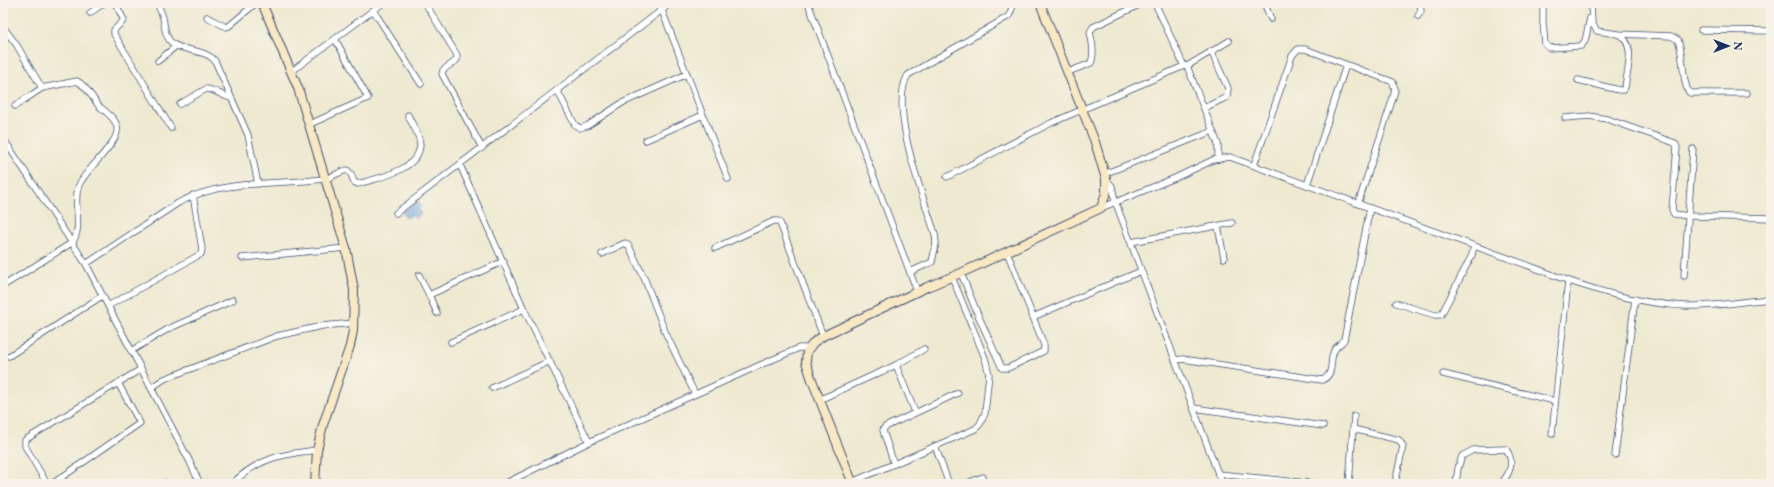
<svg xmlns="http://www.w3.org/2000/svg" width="1774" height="487" font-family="'EB Garamond',serif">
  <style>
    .water { fill: #69a3d9; stroke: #42699c }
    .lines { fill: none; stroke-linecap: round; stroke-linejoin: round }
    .street-casing { stroke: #3b4b6f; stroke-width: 7 }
    .secondary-casing { stroke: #3b4b6f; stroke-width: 10 }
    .street { stroke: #fff; stroke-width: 5.5 }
    .secondary { stroke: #f8e8c3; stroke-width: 8 }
  </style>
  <rect width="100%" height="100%" fill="#f7f3e8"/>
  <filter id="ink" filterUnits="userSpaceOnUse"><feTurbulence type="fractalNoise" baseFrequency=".025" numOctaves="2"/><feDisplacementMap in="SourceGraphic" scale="8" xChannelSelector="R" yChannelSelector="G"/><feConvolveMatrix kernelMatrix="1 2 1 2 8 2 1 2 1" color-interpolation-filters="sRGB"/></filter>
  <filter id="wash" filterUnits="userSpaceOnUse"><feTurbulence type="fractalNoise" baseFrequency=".012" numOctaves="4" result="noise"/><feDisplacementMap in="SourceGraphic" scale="16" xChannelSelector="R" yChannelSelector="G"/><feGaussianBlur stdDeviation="0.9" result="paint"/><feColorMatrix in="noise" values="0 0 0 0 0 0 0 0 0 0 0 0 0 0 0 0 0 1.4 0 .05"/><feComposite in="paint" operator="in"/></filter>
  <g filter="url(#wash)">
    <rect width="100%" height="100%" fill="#eee9d0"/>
    <polygon class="water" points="418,201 421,206 418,209 421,214 415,218 412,215 406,218 402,212"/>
  </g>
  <g filter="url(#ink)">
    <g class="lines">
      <g class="street-casing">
        <g id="street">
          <polyline points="115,3 124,20 114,30 114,34 171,128"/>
          <path d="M 157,3 C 159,8 162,13 163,18 C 165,26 164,34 170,41 C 178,52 205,48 215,61 L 248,135 L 258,184"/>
          <polyline points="425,3 457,55 457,60 443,70 442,74 482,148"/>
          <polyline points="659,3 728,179"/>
          <polyline points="808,3 917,291"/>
          <polyline points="1155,3 1184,66"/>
          <polyline points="1264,3 1271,19"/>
          <polyline points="1543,3 1543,23 1545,44 1549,48 1581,46 1585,41 1590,18"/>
          <path d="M 1591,3 L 1592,23 L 1597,31 L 1618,34 L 1671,36 L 1678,40 C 1684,53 1682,87 1690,93 L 1747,93"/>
          <polyline points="373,10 421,84"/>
          <polyline points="90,13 104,3"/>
          <polyline points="1418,16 1421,11 1420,3"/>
          <polyline points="207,17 226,27 229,26 256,3"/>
          <path d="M 3,27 L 16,44 L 42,88 L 77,81 C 87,86 92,98 99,106 C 105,111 116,119 117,127 C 121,143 82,171 78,188 C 73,206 83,225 73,242 L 3,286"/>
          <polyline points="1701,30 1771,31"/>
          <polyline points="158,61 176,46"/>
          <polyline points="1187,66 1218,144 1218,159"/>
          <polyline points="292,71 383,3"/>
          <path d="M 1068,72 L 1091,63 C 1095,53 1092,42 1090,32 L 1093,27 L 1143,3"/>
          <path d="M 1578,80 L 1619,90 L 1623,90 L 1625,87 C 1627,71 1637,43 1618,34"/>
          <polyline points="557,90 575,125 580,128 587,126 622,103 687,74"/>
          <path d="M 180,104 L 206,89 C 215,89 221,96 231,98"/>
          <polyline points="15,106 42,88"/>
          <polyline points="1204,108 1227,97 1228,88 1211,51"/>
          <polyline points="1565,118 1589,116 1607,119 1675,143 1677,147 1672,210 1674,214 1689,216 1771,218"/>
          <polyline points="310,124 368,98 335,39"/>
          <polyline points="3,138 86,264 190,462 200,484"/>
          <polyline points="646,140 703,115"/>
          <polyline points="460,165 524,309 589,442"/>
          <polyline points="1254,165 1292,56 1298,49 1305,49 1393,82 1395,90 1392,101 1358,204"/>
          <polyline points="1104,174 1213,131"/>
          <polyline points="947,177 1051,123 1184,66 1187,66 1229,41"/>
          <polyline points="1106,179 1112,186 1115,201 1222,484"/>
          <polyline points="1307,185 1346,65"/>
          <path d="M 1101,208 L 1175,178 L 1213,160 L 1230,157 L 1535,268 C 1582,287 1635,304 1686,306 C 1714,307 1743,301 1771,299"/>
          <polyline points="396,213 671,3"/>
          <polyline points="1218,226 1224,258"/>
          <polyline points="1131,242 1232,223"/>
          <polyline points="715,248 774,221 778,221 780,223 823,336"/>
          <polyline points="1007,252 1033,317 1141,271"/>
          <polyline points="602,254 625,243 629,246 645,280 666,334 695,394"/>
          <polyline points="242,258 346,248"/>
          <path d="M 86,264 L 178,203 C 222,179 276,185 324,179 C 332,178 338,172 347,170 L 351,174 L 354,182 L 358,184 C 378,178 420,170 420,144 C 420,135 411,123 408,115"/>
          <path d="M 910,272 L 932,262 L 936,243 L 935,234 C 924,199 888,107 908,75 L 1009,16 L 1014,3"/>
          <polyline points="961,273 978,315 1002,368 1008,368 1044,351 1044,345 1033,317"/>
          <polyline points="419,275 429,295 504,261"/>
          <polyline points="1684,276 1693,149"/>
          <polyline points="429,295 437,313"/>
          <polyline points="1396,303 1435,315 1441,315 1472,255 1474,246"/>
          <polyline points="108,306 201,254 202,249 193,195"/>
          <polyline points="451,342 524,309"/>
          <polyline points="131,351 168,329 233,300"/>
          <polyline points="9,356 102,296"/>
          <path d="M 1175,360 L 1183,359 L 1322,380 C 1336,374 1328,360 1335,349 C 1337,346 1341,344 1344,340 L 1370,208"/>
          <polyline points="896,365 915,412"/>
          <polyline points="1443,374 1555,401"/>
          <polyline points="151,388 164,379 277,336 322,326 354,323"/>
          <polyline points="492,388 550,361"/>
          <polyline points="819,400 896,365 924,349"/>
          <polyline points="1193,408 1323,426"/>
          <polyline points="1353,429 1399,440 1403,446 1395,484"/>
          <polyline points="1552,434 1568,282"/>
          <polyline points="935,446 949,484"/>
          <polyline points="1615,455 1635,299"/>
          <polyline points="894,464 884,434 883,430 885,427 958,393"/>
          <polyline points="1218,474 1319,484"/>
          <polyline points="852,482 975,429 980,424 985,413 989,374 985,358 952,277"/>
          <polyline points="47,484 25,446 25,440 141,369"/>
          <polyline points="52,484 140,423 118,383"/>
          <polyline points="165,484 166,483"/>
          <path d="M 232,484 C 258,458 282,454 317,450"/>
          <polyline points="504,484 589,442 767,362 799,348 810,348"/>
          <polyline points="965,484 983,477"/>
          <polyline points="1349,484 1354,416"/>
          <path d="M 1456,484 L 1458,468 L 1462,456 L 1473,450 L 1506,449 C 1515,462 1510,473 1501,484"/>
        </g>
      </g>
      <g class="secondary-casing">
        <g id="secondary">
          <polyline points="262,3 298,88 346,248 354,290 353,331 350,346 323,425 317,450 315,484"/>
          <polyline points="853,484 812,380 806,362 807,351 814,342 823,336 927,287 961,273 1101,208 1106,193 1106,179 1095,142 1040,3"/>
        </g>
      </g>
      <use href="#street" class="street"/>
      <use href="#secondary" class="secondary"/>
    </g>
  </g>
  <rect width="1774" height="487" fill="none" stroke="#f7f3e8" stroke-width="16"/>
  <g transform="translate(1728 46) rotate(90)" stroke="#f7f3e8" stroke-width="3" paint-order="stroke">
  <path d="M0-3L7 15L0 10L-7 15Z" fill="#1b2f5e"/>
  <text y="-6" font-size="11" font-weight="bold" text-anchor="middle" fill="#1b2f5e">N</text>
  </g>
</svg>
